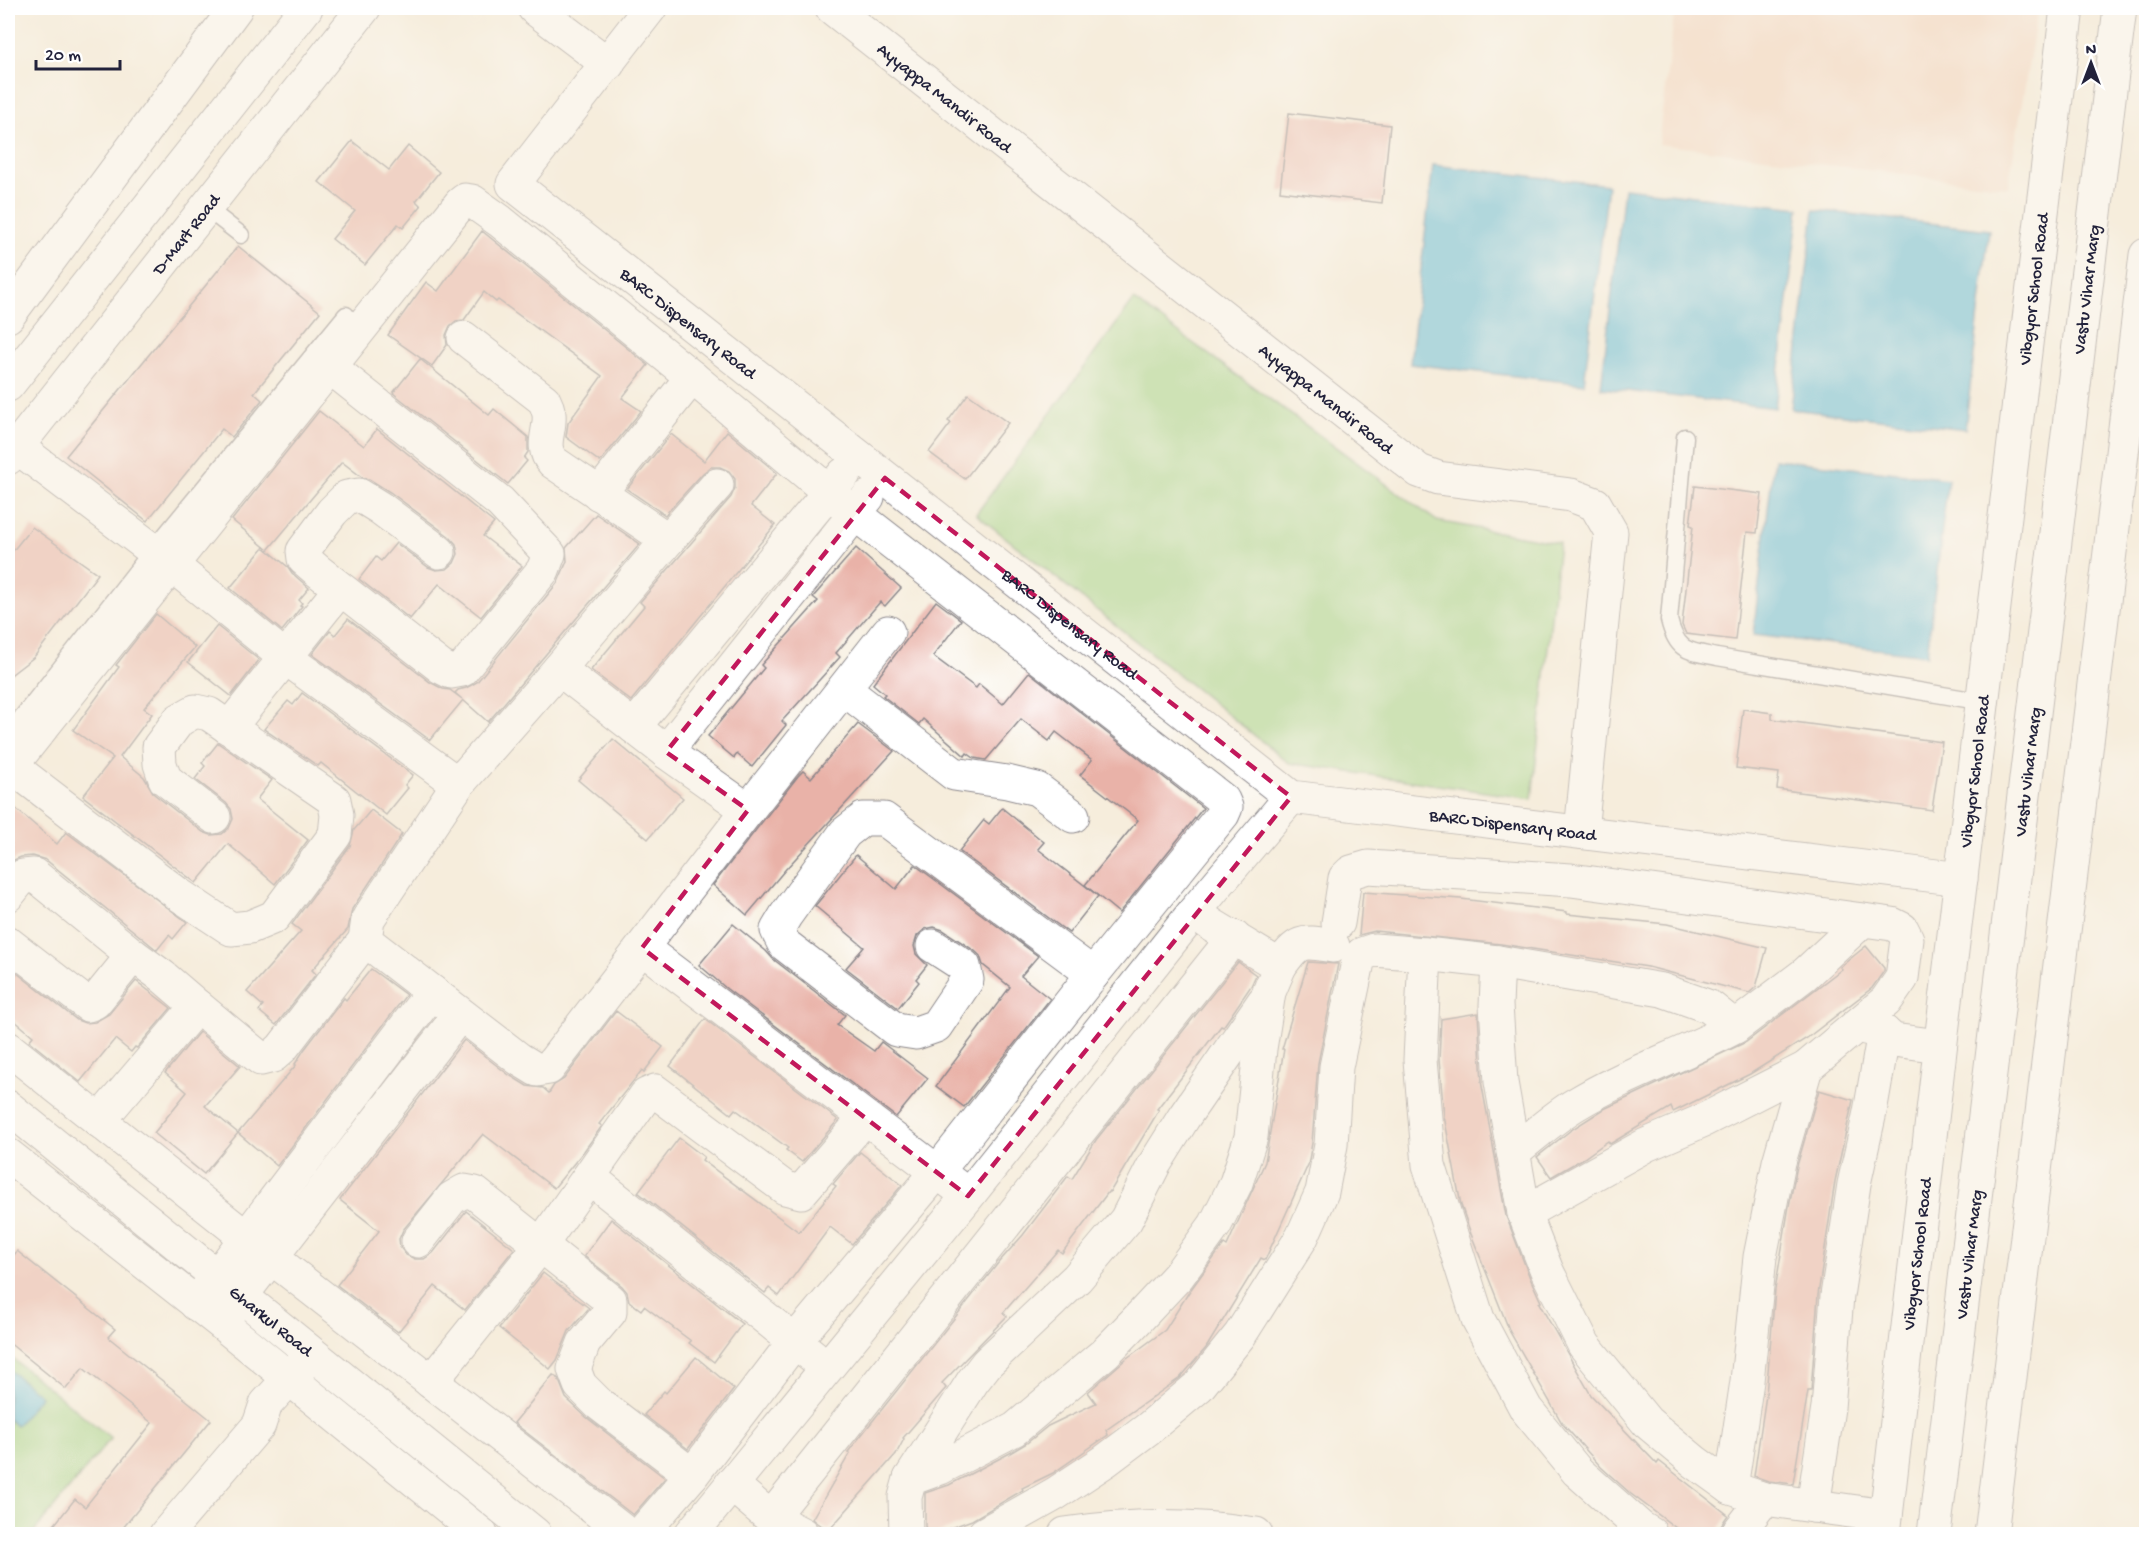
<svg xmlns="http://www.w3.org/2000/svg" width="2154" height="1542" font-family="'Gochi Hand',sans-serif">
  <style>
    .built { fill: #f3d4bf }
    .green { fill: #9ed486; stroke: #607b60; stroke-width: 1.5 }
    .water { fill: #5dbcdb; stroke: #406f8b; stroke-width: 1.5 }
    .building { fill: #e9b2a8 }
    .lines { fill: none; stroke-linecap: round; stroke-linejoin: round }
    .service-casing { stroke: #8c888c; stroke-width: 19 }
    .minor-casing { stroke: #8c888c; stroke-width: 35 }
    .secondary-casing { stroke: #8c888c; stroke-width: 35 }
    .primary-casing { stroke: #8c888c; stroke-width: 35 }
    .service { stroke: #fff; stroke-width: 16 }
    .minor { stroke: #fff; stroke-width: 33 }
    .secondary { stroke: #fff; stroke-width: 33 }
    .primary { stroke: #fff; stroke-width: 33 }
    .marked { fill: none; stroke: #c2185b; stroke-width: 4.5; stroke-dasharray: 12 8; stroke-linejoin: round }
    .labels { text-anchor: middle; stroke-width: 5; stroke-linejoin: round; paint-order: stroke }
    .street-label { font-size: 18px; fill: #22223b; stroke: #fff }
  </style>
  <rect width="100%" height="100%" fill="#fff"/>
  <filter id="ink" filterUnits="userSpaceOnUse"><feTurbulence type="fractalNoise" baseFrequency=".0167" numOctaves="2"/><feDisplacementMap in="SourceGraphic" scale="12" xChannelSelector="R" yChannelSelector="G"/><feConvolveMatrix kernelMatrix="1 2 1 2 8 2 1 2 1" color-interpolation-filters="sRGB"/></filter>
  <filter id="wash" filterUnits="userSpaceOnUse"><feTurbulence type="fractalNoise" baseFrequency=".008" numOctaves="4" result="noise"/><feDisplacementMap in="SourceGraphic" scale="24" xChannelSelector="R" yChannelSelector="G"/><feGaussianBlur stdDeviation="1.35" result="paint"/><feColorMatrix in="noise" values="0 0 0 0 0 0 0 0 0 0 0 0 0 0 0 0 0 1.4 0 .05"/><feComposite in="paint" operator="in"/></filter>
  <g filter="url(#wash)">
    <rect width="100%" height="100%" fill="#f6eddc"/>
    <polygon class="built" points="1675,8 2038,8 2008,187 1658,144"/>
    <g class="green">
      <polygon points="1134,300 1437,521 1559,543 1532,799 1289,763 976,514"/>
      <polygon points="8,1355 111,1438 32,1534 8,1534"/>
    </g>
    <g class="water">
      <polygon points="1433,165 1608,185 1584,384 1410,364"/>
      <polygon points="1624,188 1799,208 1775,408 1601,388"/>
      <polygon points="1814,210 1989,230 1965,429 1791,409"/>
      <polygon points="1774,459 1948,479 1927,655 1753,635"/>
      <polygon points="8,1369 41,1396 16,1426 8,1419"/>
    </g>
    <g id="blocks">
      <g class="building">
        <polygon points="1289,113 1390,125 1382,203 1280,191"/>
        <polygon points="352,141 389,170 408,146 439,172 416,201 421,206 403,228 398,224 365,265 332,239 355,211 319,182"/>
        <polygon points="482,231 648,365 622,398 641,411 600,462 566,437 568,423 602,376 498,300 496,302 484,292 464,320 456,321 450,326 446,335 447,345 432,366 388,335 426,282 438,291"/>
        <polygon points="238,246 320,312 254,393 262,400 232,437 222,429 147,521 66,456"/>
        <polygon points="420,359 489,415 494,409 528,437 528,452 524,458 527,461 508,484 393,393"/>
        <polygon points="968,394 1008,423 965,479 929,452 951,423 948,421"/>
        <polygon points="319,411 364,446 377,429 494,523 483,536 522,566 481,617 439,584 410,619 359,579 376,557 381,561 396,543 428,567 436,570 447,569 454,563 458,554 456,544 450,537 390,492 369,479 363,478 342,462 268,550 232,520"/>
        <polygon points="727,431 777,473 751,506 775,525 631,701 591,670 644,606 640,602 731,497 735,488 735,479 729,471 720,467 711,467 703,473 665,515 627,489 671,434 704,461"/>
        <polygon points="1695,486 1762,494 1757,533 1747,532 1735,640 1686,634 1682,625 1693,526 1690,525"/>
        <polygon points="596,514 640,544 488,722 463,700 430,740 312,654 330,631 335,635 348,619 430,682 443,689 450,690 462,699 455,693 458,690 466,688 477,682 558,582 567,561 566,548"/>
        <polygon points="32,527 98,574 34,657 8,677 8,557"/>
        <polygon points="264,547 288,567 292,573 309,588 299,600 302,603 300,605 302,606 282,631 230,588"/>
        <polygon points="856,548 901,588 885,606 880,602 836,653 840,657 782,721 786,725 752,767 737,754 734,758 708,736 764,668 761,665 818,601 813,597"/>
        <polygon points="936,601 961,620 933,656 976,688 979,684 1003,704 1029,672 1203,808 1119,913 1085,885 1138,820 1080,775 1092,760 1056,732 1049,741 1021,719 986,760 974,758 967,753 965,756 923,719 919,724 883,696 885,694 873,684"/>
        <polygon points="156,614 195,647 144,708 152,714 120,757 144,777 154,794 203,832 211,835 222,834 229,828 233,819 231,809 226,803 195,779 205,766 202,763 218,743 272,780 257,799 308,840 275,884 228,844 196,883 83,796 113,758 73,730 119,667 116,665"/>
        <polygon points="217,626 259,660 231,696 188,662"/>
        <polygon points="302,693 413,775 405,785 408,788 386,815 321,763 318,766 264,729 288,701 293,705"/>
        <polygon points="1743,709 1772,713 1772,719 1942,742 1932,810 1777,789 1779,773 1736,768"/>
        <polygon points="858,724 894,751 785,870 747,915 713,885 798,776 803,771 811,778"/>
        <polygon points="613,739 683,798 648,839 578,780"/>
        <polygon points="8,802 57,844 66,832 187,922 173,939 169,935 157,950 46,860 33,856 21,857 14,860 8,865"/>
        <polygon points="1002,808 1044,842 1038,849 1098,896 1069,933 959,851 984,820 989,824"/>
        <polygon points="371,810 402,834 352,909 348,929 312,970 316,974 276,1025 259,1011 263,1006 247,992 301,931 292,924 350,846 354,830"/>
        <polygon points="856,855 896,889 915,865 1038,956 1021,976 1050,999 964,1107 936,1086 1010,987 983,965 980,956 975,951 943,930 934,927 925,929 917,936 914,946 916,954 927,965 916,979 919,982 898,1008 846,968 864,947 815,906"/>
        <polygon points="1363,892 1461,899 1567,912 1567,914 1667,924 1767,948 1756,987 1749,993 1648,967 1501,944 1375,931 1359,935"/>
        <polygon points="733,924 766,951 773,959 845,1015 837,1025 874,1051 881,1042 928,1078 896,1117 727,989 699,965"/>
        <polygon points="1866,946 1884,968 1884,971 1872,988 1807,1038 1750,1074 1673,1112 1671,1107 1610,1144 1608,1141 1584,1158 1551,1177 1537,1157 1571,1130 1604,1109 1746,1042 1842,969 1840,967"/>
        <polygon points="1238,962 1256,975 1251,986 1223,1027 1221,1026 1157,1109 1159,1110 1110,1192 1109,1191 1062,1253 1058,1250 1003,1313 1007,1316 942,1383 946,1388 903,1438 904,1439 896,1454 829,1530 818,1524 812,1519 850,1453 848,1452 999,1262 1023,1235 1068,1176 1072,1179 1096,1140"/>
        <polygon points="1308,962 1338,964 1318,1063 1312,1143 1308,1165 1265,1260 1261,1258 1206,1348 1180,1378 1106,1430 1108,1435 1053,1473 1022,1488 1023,1490 972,1520 934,1534 928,1534 925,1526 925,1493 949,1485 1010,1453 1027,1443 1048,1426 1096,1403 1088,1392 1127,1358 1165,1330 1189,1292 1224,1244 1227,1246 1265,1162 1284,1049 1282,1049"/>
        <polygon points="8,966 77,1020 85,1023 95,1022 109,1014 136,981 171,1008 137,1048 135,1047 131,1052 115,1039 80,1082 29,1041 33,1036 8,1015"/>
        <polygon points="371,969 406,995 277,1166 238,1133 204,1174 154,1133 187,1092 165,1073 199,1032 240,1066 205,1106 238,1133 296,1065 295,1064 304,1050 344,998 346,1000"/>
        <polygon points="616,1011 663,1047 644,1072 642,1070 599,1124 602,1126 584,1151 554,1188 483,1134 403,1230 399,1239 400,1247 406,1255 415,1259 424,1259 433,1253 466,1211 514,1249 465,1310 435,1286 398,1332 337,1285 379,1231 340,1200 464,1040 509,1075 527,1086 543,1088 549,1093 554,1085 564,1079"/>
        <polygon points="1478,1013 1482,1083 1481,1081 1506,1216 1530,1278 1541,1302 1539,1303 1591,1395 1657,1464 1659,1461 1728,1515 1715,1534 1684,1534 1631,1494 1601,1467 1562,1423 1510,1332 1471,1234 1461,1205 1444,1116 1439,1060 1441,1019"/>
        <polygon points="705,1019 838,1120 802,1162 786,1150 788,1148 735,1109 731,1114 670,1066"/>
        <polygon points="1819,1090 1853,1100 1835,1181 1818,1295 1811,1391 1808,1391 1793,1484 1768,1481 1754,1476 1766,1395 1775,1290 1789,1206 1797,1166"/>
        <polygon points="679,1138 704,1157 702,1160 799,1232 836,1186 833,1184 860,1152 902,1185 852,1244 830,1227 779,1296 769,1288 765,1293 638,1192"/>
        <polygon points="611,1219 742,1324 714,1362 689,1343 691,1341 644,1306 641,1310 629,1301 627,1292 622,1286 584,1256"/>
        <polygon points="17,1251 115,1329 108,1337 211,1420 118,1534 47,1534 75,1499 85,1507 152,1423 83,1368 66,1389 8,1342 8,1263"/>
        <polygon points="543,1273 589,1308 569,1331 557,1360 550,1369 499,1328"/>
        <polygon points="696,1357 734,1389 688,1449 644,1415 664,1391 666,1393"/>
        <polygon points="553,1375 558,1378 566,1398 586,1417 665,1478 633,1515 514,1423"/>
      </g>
    </g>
  </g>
  <g filter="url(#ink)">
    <use href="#blocks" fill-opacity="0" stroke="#8c888c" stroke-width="1.5"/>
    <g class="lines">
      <g class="service-casing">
        <g id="service">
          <polyline points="205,207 241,235"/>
          <path d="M 1685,437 L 1669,620 C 1677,652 1688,651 1717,657 L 1984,702"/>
          <polyline points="8,735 153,550 346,315"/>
        </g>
      </g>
      <g class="minor-casing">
        <g id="minor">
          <polyline points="534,8 608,64"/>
          <path id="s1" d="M 650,8 L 513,184 L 1291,797 L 1961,879"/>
          <path id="s2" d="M 832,8 L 1419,471 L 1438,478 L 1571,495 L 1595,504 L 1611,532 L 1581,832"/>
          <polyline points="8,316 236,8"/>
          <path d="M 464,338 L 544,400 C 546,404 548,409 549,414 C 551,431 539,447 553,462 L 668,540"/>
          <polyline points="330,367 500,502 549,554 543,570 462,670 451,672 441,667 318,571 304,559 303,551 332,512 347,497 359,495 380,508 439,552"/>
          <polyline points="17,447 153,550 286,658 458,784"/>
          <polyline points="599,494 692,377"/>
          <polygon points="559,669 666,752 748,810 549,1068 537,1070 519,1059 365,940 368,919 458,784"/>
          <polyline points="559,669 668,540 717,485"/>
          <polyline points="844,689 954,774 1007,782 1037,789 1073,816"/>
          <polyline points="634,727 844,474"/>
          <polyline points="229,728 340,589"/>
          <polyline points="666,752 868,497"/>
          <polyline points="11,766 178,894 231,929 250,927 274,917 335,835 337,815 334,800 209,714 195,711 179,720 159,747 160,764 165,779 214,817"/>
          <polyline points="8,770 460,204 465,200 472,201 500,221 692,377 854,513 1223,800 1226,807 1223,814 1093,974 937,1172 794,1342 692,1475 641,1534"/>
          <polyline points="748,810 888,632"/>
          <polyline points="8,895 23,876 34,875 133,955 162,976 197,1006 99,1121"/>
          <polyline points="1338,923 1345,878 1351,872 1368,867 1571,880 1863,920"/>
          <polyline points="8,943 88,1005 95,1002 133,955"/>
          <polyline points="933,946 964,966 967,980 936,1026 916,1033 896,1030 784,944 777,930 786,915 845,833 863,819 884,819 1093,974"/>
          <polyline points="642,948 956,1186"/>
          <polyline points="1425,954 1498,962 1662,990 1710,1007 1735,1027 1805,974 1863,920 1892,924 1902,929 1907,939 1902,978 1886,1001 1806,1068 1704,1120 1646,1145 1524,1213"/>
          <polyline points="1498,962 1496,1005 1501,1082 1524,1213 1547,1271 1584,1345 1647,1422 1695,1462 1731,1488 1764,1499 1886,1516"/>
          <path d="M 1280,966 C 1299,939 1302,941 1333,946"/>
          <polyline points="197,1006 261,1059 273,1056 282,1048 365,940"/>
          <polyline points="1865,1028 1884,1032 1893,1040 1940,1046"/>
          <polyline points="8,1048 272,1258 627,1534"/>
          <path d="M 1513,1152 C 1534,1136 1554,1117 1576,1104 C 1627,1073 1684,1055 1735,1027"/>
          <polyline points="589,1177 813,1356"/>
          <polyline points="418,1241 452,1198 464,1191 475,1193 610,1300 610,1312 584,1343 574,1369 580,1385 599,1404 692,1475"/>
          <polyline points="196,1304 432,992"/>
          <polyline points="224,1318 460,1014"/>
          <polyline points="431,1382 541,1245 646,1095 655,1091 785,1188 801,1192 865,1118"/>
          <polyline points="910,1479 973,1381 987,1363 1077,1278 1126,1220 1154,1165 1184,1117 1264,1001"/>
          <polyline points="731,1484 771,1518 802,1534"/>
          <polyline points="1731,1488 1747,1381 1760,1257 1779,1162 1806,1068"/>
          <polyline points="1813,1506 1828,1408 1837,1296 1854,1184 1870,1112 1884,1032"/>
          <polyline points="771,1518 1234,937"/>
          <polyline points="166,1534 259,1425 266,1404 309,1357"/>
          <polyline points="691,1534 968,1196 1194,912 1291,797"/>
          <polyline points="906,1534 905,1497 910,1479 940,1468 1015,1429 1105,1353 1136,1321 1178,1276 1215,1225 1236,1183 1251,1137 1260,1049 1269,992 1280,966 1212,925 1194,912"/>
          <polyline points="984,1534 1055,1494 1105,1461 1149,1428 1199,1386 1240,1335 1302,1237 1322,1192 1331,1145 1336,1067 1358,962 1362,954 1374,950 1425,954 1420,1060 1429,1165 1478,1319 1526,1409 1577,1471 1641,1528 1651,1534"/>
          <path d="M 1065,1534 C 1129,1524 1193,1524 1256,1534"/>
          <polyline points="1737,1534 1764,1499"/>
          <path id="s3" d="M 1884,1534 L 1942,1033 L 2067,8"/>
        </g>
      </g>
      <g class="secondary-casing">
        <g id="secondary">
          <polyline points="8,385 306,8"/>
          <path id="s4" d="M 8,458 L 364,8"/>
        </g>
      </g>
      <g class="primary-casing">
        <g id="primary">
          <path id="s5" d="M 8,1107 L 535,1534"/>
          <polyline points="8,1155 220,1322 481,1534"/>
          <path id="s6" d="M 1934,1534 L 2120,8"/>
          <polyline points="1991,1534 2146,255"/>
        </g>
      </g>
      <use href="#service" class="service"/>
      <use href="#minor" class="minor"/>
      <use href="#secondary" class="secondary"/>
      <use href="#primary" class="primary"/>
    </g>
  </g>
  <path d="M0 0H2154V1542H0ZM 885,478 L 1291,797 L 968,1196 L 642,948 L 748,810 L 666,752 Z" fill="#f6eddc" fill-opacity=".55" fill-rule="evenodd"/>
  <path class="marked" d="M 885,478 L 1291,797 L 968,1196 L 642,948 L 748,810 L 666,752 Z"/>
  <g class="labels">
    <g class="street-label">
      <text dy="6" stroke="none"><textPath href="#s2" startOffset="144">Ayyappa Mandir Road</textPath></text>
      <text dy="6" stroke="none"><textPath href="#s4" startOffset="286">D-Mart Road</textPath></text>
      <text dy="6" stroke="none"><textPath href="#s3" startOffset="1254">Vibgyor School Road</textPath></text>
      <text dy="6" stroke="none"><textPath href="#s6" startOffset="1254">Vastu Vihar Marg</textPath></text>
      <text dy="6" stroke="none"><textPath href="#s1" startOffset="447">BARC Dispensary Road</textPath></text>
      <text dy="6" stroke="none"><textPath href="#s2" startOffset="630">Ayyappa Mandir Road</textPath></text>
      <text dy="6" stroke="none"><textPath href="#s1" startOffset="933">BARC Dispensary Road</textPath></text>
      <text dy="6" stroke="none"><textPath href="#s3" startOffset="768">Vibgyor School Road</textPath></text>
      <text dy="6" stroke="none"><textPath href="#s6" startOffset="768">Vastu Vihar Marg</textPath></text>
      <text dy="6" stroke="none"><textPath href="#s1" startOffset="1437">BARC Dispensary Road</textPath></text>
      <text dy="6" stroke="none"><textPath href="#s3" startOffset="282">Vibgyor School Road</textPath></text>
      <text dy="6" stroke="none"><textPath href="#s6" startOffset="282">Vastu Vihar Marg</textPath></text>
      <text dy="6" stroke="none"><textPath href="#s5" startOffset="339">Gharkul Road</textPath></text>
    </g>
  </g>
  <rect width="2154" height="1542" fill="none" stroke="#fff" stroke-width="30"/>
  <g transform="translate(2091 63)" stroke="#ffffff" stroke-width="4.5" paint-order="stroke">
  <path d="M0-4.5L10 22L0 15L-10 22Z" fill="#22223b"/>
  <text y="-9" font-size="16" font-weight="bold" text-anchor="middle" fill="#22223b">N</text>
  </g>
  <path d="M36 60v9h84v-9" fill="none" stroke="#22223b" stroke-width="3"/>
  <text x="45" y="60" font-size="18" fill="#22223b" stroke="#ffffff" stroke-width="4.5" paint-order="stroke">20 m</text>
</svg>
